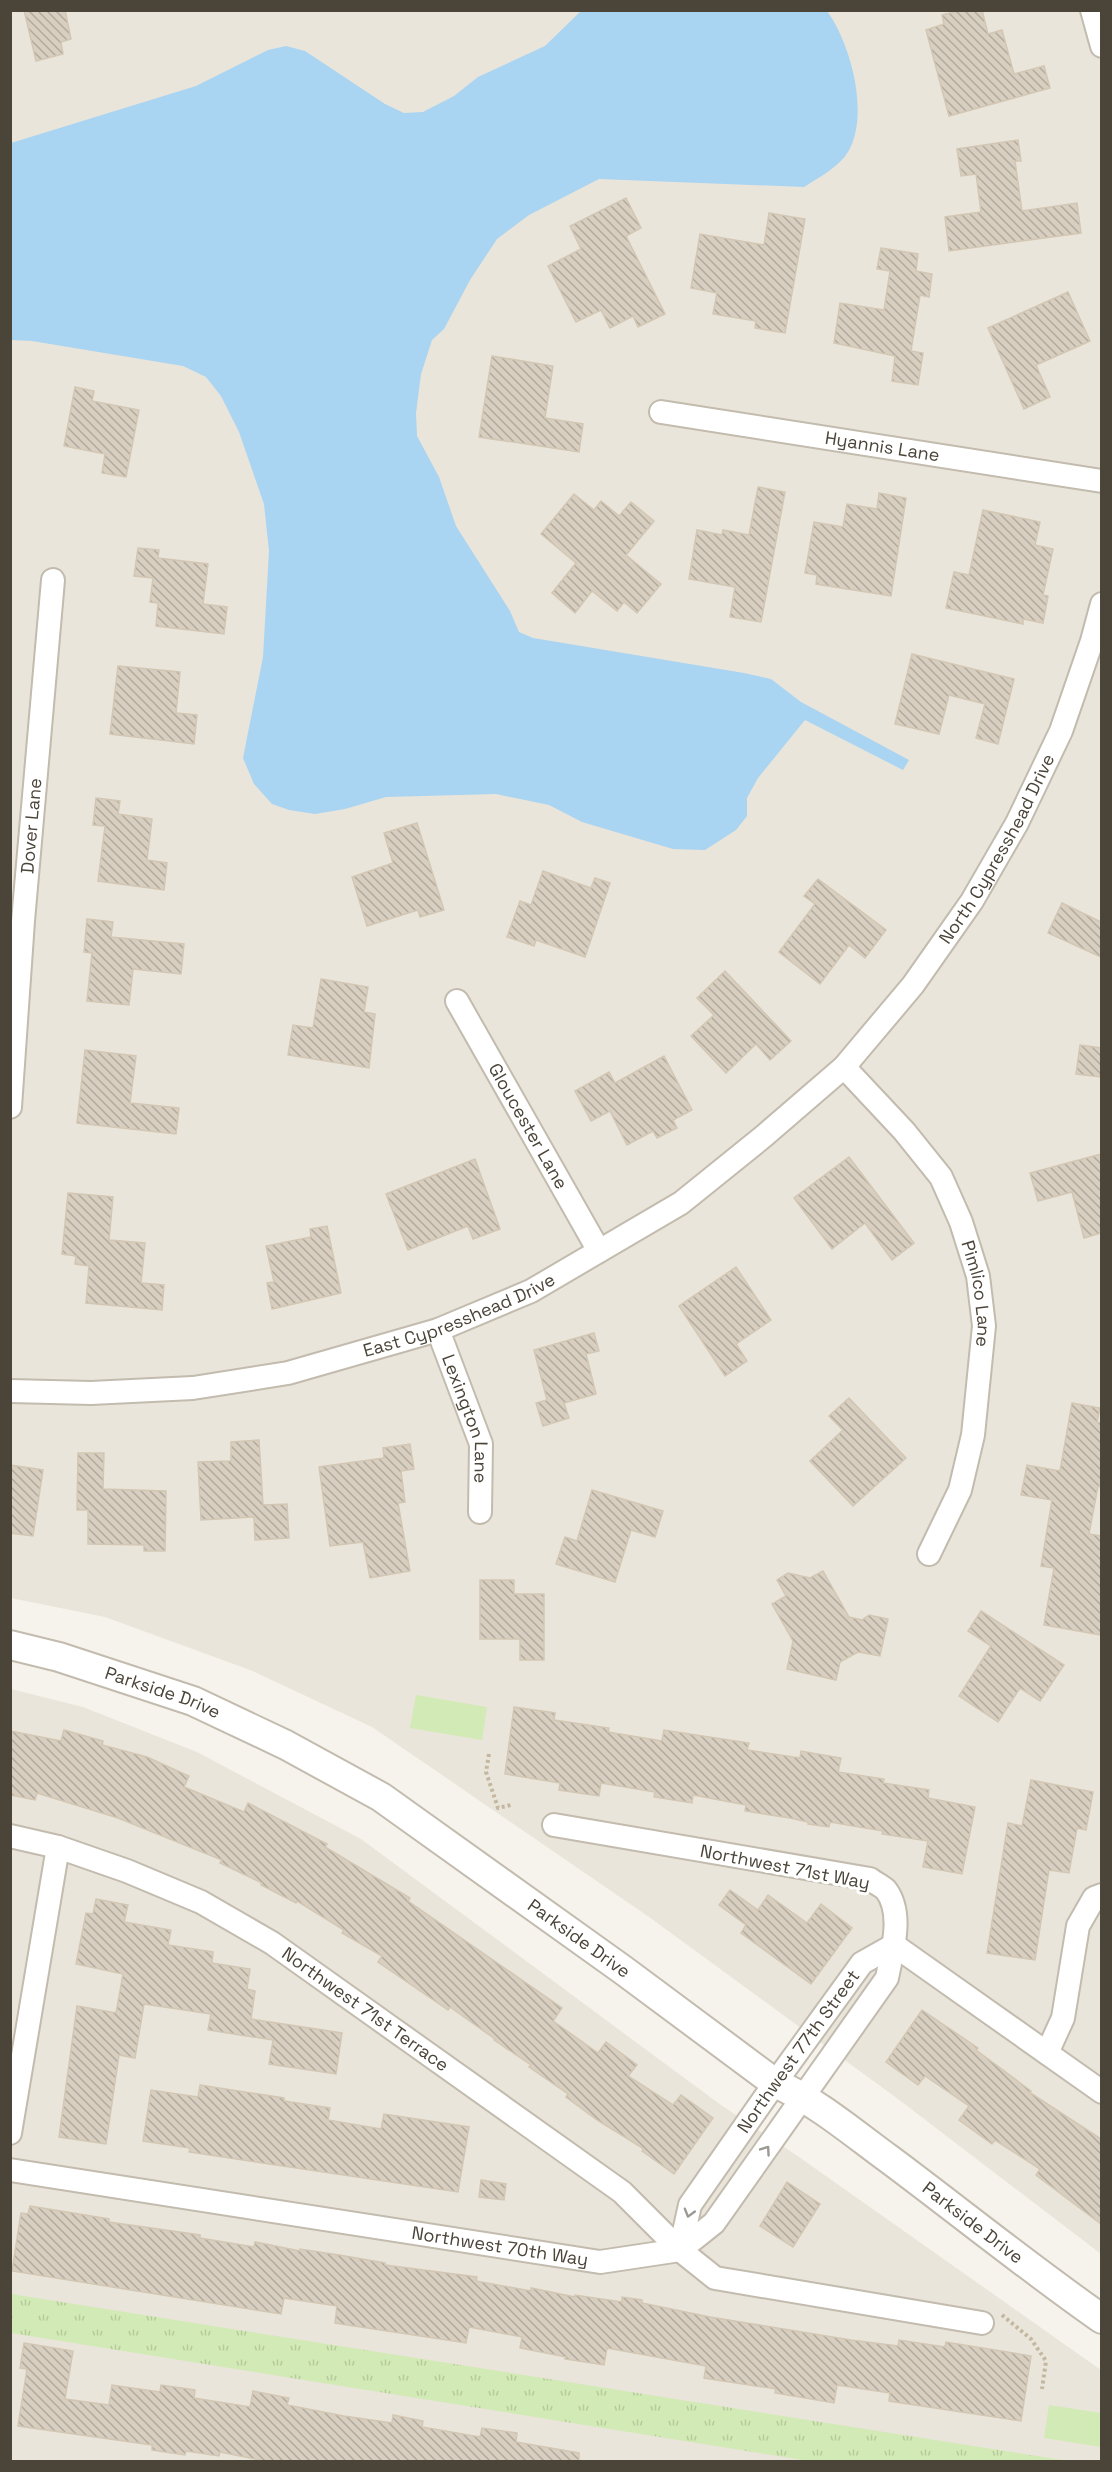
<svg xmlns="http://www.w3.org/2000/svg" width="1112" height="2472" font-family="'Space Grotesk',sans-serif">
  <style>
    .residential { fill: #eae5da }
    .grass { fill: url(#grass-tufts) }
    .pitch { fill: #d2eab5 }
    .water { fill: #a9d4f2 }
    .building { fill: url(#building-back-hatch); stroke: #d3c7b4; stroke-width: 1.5 }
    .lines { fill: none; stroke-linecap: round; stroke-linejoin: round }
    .minor-casing { stroke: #c2bbae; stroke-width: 26 }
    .tertiary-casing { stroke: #c2bbae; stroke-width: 32 }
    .path { stroke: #c4b79f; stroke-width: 4; stroke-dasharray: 3 3; stroke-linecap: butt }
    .minor { stroke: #fff; stroke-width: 22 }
    .tertiary { stroke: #fff; stroke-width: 28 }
    .oneway { stroke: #9c9892 }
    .labels { text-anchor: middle; stroke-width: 6; stroke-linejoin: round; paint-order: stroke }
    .street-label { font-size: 18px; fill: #4b4439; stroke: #fff }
  </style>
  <defs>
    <pattern id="grass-tufts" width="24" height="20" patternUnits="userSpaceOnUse" patternTransform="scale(1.5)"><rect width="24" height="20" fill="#d2eab5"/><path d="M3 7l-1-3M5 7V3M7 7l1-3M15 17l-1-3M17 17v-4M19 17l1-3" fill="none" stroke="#b6ca9c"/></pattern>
    <pattern id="building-back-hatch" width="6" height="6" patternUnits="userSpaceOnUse" patternTransform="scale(1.5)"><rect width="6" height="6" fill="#d8cfc1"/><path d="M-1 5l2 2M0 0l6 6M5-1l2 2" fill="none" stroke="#b1aa9e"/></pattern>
  </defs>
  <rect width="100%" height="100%" fill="#f6f3ec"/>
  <g class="residential">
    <polygon points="11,11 1101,11 1101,2254 898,2099 649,1917 372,1727 250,1670 105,1617 11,1598"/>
    <polygon points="11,1689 83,1707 197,1752 361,1839 721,2105 799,2157 1101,2370 1101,2461 11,2462"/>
  </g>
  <polygon class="grass" points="10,2294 11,2294 1068,2461 809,2461 11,2333"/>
  <g class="pitch">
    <polygon points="416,1695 487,1707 482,1740 410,1728"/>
    <polygon points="1049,2405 1101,2413 1101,2447 1044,2438"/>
  </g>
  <path class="water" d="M 581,11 L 827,11 C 851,44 870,115 848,152 C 839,167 818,178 804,187 L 599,179 L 529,215 L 497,239 L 470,280 L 444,329 L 432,340 L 421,374 L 416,413 L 417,436 L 439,477 L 456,526 L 510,611 L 519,632 L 533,638 L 744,673 L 771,679 L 801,702 L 909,760 L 903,770 L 805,720 L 758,778 L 747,798 L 747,816 L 736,830 L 705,850 L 673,849 L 582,822 L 549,805 L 496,794 L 386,797 L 345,809 L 315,814 L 289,810 L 272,804 L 254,784 L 243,758 L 263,657 L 269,551 L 264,504 L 239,432 L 221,396 L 206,377 L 183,366 L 32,341 L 11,340 L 11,143 L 196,86 L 268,50 L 286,46 L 305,51 L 385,104 L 404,113 L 423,112 L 454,96 L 478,77 L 545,46 Z"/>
  <g class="building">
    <polygon points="24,10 65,10 71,39 61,42 63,54 36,61"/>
    <polygon points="961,10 982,10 988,34 1002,30 1014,74 1044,66 1050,88 949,116 926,30 944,24 942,15"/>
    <polygon points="1018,140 1021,161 1015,161 1022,211 1077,203 1081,233 949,251 945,217 981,212 976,174 961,176 957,149"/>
    <polygon points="626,198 641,228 626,236 665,314 638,327 633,316 610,328 601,310 576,322 548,266 581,249 570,226"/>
    <polygon points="769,213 805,219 785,333 755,328 756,321 713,314 717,293 691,288 700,234 764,245"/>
    <polygon points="881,248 918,254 916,271 932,274 929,297 920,295 911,351 923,353 918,385 892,381 895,356 834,343 840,303 884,310 890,271 877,269"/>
    <polygon points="1068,292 1090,341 1036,365 1050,397 1024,409 988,328"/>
    <polygon points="492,356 553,366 545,418 583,424 579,452 479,437"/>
    <polygon points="75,387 94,391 92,401 139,410 126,477 102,473 105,454 64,446"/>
    <polygon points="758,487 785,492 761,622 730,617 735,587 689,579 697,530 722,535 723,530 749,535"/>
    <polygon points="879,493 906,498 891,596 816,584 817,575 805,573 814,522 843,527 847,504 877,509"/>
    <polygon points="574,494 594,510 601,501 619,516 631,502 654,521 626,555 661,584 637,613 624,602 617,611 592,591 575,613 552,593 576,563 541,534"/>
    <polygon points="983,510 1040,522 1035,545 1053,549 1043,595 1048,596 1043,623 1023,619 1023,624 946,608 954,572 969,575"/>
    <polygon points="138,548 159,550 158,558 208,564 203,604 227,607 224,634 156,626 158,603 150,602 153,578 134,576"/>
    <polygon points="912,654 1014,679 998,744 976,738 985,704 949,695 939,734 895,724"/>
    <polygon points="118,666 180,672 176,713 197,715 194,744 110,734"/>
    <polygon points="96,798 120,801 118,814 152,819 147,860 167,863 164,890 98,881 105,826 93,825"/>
    <polygon points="417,823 444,910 420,917 418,910 367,926 352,877 393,863 384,833"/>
    <polygon points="543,871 591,888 595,878 610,883 585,957 536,940 534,946 507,937 520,901 531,905"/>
    <polygon points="818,879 886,930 865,958 849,945 820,984 779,952 815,904 804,896"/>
    <polygon points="1062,903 1101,922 1101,957 1048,933"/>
    <polygon points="87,919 113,922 111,937 184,944 181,974 133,969 129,1005 87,1001 92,953 84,952"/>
    <polygon points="725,971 791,1041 770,1060 756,1044 726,1073 691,1036 714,1015 697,998"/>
    <polygon points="321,979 368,987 364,1012 375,1014 369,1068 288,1055 293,1025 313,1028"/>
    <polygon points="1080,1045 1101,1048 1101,1077 1076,1074"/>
    <polygon points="85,1050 136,1056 130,1103 179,1108 176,1134 77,1123"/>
    <polygon points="664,1056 692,1110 673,1120 677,1128 657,1138 653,1131 627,1145 610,1111 591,1121 575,1091 609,1072 615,1083"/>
    <polygon points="1101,1154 1101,1233 1084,1238 1072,1192 1038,1201 1030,1173"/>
    <polygon points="849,1157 914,1243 892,1260 865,1223 832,1249 794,1198"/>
    <polygon points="475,1159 500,1229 473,1239 468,1226 408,1250 386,1194"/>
    <polygon points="68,1193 113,1197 109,1240 145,1243 141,1283 164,1285 162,1310 86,1303 89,1266 75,1264 76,1256 62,1254"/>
    <polygon points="327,1226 341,1293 272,1309 267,1283 274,1282 266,1246 311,1237 310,1229"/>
    <polygon points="736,1267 771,1320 736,1344 747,1361 725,1376 679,1306"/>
    <polygon points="594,1333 599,1351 586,1354 596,1394 564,1403 569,1418 543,1426 536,1403 547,1400 534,1350"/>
    <polygon points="849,1398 906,1458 853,1506 810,1461 843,1430 829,1416"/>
    <polygon points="1072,1403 1100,1408 1097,1422 1101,1423 1101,1487 1098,1486 1089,1534 1101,1536 1101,1635 1044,1625 1054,1568 1041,1566 1052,1500 1021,1495 1027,1465 1060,1471"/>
    <polygon points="259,1440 263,1505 287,1504 289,1538 255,1540 254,1517 201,1520 198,1462 231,1461 231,1442"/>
    <polygon points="410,1444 414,1469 401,1471 405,1502 398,1503 410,1571 370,1578 363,1542 330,1546 319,1467 384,1458 383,1448"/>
    <polygon points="78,1453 104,1453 103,1489 166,1491 165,1551 144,1551 144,1545 88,1544 88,1510 77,1510"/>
    <polygon points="10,1465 43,1470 33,1536 10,1533"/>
    <polygon points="592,1490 663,1511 655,1537 631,1530 615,1582 556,1564 565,1537 577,1541"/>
    <polygon points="823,1571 849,1617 862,1620 869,1615 888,1619 880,1656 858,1652 840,1662 836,1680 787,1669 793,1641 772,1604 786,1596 777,1580 788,1573 810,1578"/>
    <polygon points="480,1580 514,1580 514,1594 544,1594 544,1660 520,1660 520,1639 480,1639"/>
    <polygon points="981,1611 1064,1665 1040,1701 1020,1688 998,1722 959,1696 991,1646 968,1631"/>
    <polygon points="514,1707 555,1713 554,1720 609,1728 608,1732 662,1741 664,1730 749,1743 747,1750 800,1758 801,1751 841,1758 838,1772 884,1779 883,1783 929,1790 928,1798 975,1807 962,1874 923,1867 928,1841 882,1834 883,1831 830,1822 829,1827 808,1824 808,1822 790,1818 745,1811 746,1805 693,1795 692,1803 654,1797 655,1792 601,1783 599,1796 559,1790 560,1783 505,1774"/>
    <polygon points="64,1730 103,1741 102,1745 147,1757 189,1776 184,1787 244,1812 248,1803 327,1844 325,1847 410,1898 408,1901 562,2008 553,2021 598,2053 606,2042 637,2065 628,2076 673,2105 681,2095 713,2118 674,2174 642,2151 644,2149 597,2120 566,2097 568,2094 529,2067 531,2065 494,2040 495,2039 450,2007 448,2010 378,1962 382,1956 342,1933 344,1930 297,1901 296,1903 261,1885 262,1883 220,1863 222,1860 118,1818 37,1793 35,1800 10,1795 10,1731 61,1741"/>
    <polygon points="1031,1780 1093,1792 1086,1830 1077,1828 1069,1873 1049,1870 1035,1960 987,1953 1008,1823 1022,1826"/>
    <polygon points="730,1890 758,1910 768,1895 807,1923 821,1904 852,1928 811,1984 741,1933 746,1925 719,1905"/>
    <polygon points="96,1899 128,1905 124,1922 171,1930 168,1945 213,1952 212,1963 250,1969 247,1989 255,1991 251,2019 342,2033 336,2074 269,2064 273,2040 208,2030 211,2014 144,2004 135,2058 119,2055 106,2144 59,2137 77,2006 116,2013 123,1974 76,1964 86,1913 93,1914"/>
    <polygon points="922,2010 978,2048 976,2050 1031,2091 1029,2092 1101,2139 1101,2224 1036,2175 1040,2169 995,2140 992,2144 959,2120 969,2106 925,2076 918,2085 886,2062"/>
    <polygon points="200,2085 284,2098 284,2101 330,2108 328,2120 381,2129 384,2114 469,2127 458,2192 189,2152 190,2148 143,2141 151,2090 198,2097"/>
    <polygon points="481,2180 506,2184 504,2200 479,2197"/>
    <polygon points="787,2182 820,2204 793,2247 760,2226"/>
    <polygon points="30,2206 109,2219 109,2222 200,2235 200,2238 254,2247 255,2242 300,2251 300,2249 339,2255 385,2263 385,2265 477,2277 476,2281 531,2291 531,2288 575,2297 575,2295 622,2302 622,2297 642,2300 642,2303 710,2317 851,2340 898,2346 899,2340 945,2347 946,2342 1031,2356 1021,2421 889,2401 890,2393 837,2385 834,2403 775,2393 776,2389 704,2378 706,2366 607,2348 604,2365 565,2359 566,2357 520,2348 522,2337 469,2327 466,2343 335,2323 337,2306 284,2298 281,2314 12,2271 21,2213 28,2214"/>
    <polygon points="24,2343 73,2351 65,2399 109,2405 112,2385 160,2392 161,2385 195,2390 194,2398 250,2407 253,2391 289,2398 287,2405 344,2416 392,2423 393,2415 423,2421 422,2427 480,2437 482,2428 517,2433 516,2442 579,2453 579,2462 269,2462 220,2452 219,2456 186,2451 185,2455 152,2450 152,2445 18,2426 27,2369 20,2368"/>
  </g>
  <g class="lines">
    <g class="minor-casing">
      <g id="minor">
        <polyline points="1092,10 1102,46"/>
        <path id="s1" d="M 661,412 L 1102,481"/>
        <path id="s2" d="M 457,1001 L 599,1251"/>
        <path id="s3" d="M 844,1067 L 904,1131 L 941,1177 L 961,1222 L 978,1276 L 984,1326 L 973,1435 L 960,1490 L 929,1554"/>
        <path id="s4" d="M 10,1107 L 23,921 L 53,580"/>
        <path id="s5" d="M 438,1330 L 481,1444 L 480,1512"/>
        <path id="s6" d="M 10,1391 L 91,1393 L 193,1388 L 288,1373 L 438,1330 L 531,1291 L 681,1203 L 764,1136 L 844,1067 L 913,985 L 972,901 L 1017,823 L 1061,731 L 1092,641 L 1102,604"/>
        <path d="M 554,1825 L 870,1879 C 875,1883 882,1886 886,1890 C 904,1914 892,1952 887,1978 L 714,2223 L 680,2250"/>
        <path id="s7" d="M 10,1836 L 58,1847 L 127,1871 L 201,1902 L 272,1943 L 622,2192 L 680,2250"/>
        <polyline points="894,1945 1102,2092"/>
        <polyline points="1047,2053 1063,2018 1078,1926 1094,1898 1102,1895"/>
        <polyline points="10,2133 58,1847"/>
        <path id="s8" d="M 10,2170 L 600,2262 L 680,2250 L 715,2278 L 982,2323"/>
        <path id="s9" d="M 680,2250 L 690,2205 L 775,2083 L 862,1963 L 894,1945"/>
      </g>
    </g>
    <g class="tertiary-casing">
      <g id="tertiary">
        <path id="s10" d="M 10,1645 L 59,1657 L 193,1701 L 286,1745 L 381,1797 L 623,1970 L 775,2083 C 817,2102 852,2132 889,2159 C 960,2212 1029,2268 1102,2319"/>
      </g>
    </g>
    <g class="path">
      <polyline points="489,1754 486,1772 498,1808 511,1805"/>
      <polyline points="1002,2315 1031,2339 1046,2361 1042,2389"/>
    </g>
    <use href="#minor" class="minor"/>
    <use href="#tertiary" class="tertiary"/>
  </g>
  <defs><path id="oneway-chevron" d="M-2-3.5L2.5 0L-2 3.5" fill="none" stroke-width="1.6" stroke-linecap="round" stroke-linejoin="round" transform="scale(1.5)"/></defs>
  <g class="oneway">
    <use href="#oneway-chevron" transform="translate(766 2150) rotate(-55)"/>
    <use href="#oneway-chevron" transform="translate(689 2213) rotate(106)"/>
  </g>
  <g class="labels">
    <g class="street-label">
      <text dy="6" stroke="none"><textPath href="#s1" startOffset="224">Hyannis Lane</textPath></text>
      <text dy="6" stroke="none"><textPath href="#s4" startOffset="282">Dover Lane</textPath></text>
      <text dy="6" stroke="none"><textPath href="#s6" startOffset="1190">North Cypresshead Drive</textPath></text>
      <text dy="6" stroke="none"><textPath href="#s2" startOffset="144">Gloucester Lane</textPath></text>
      <text dy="6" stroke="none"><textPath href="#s3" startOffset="270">Pimlico Lane</textPath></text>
      <text dy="6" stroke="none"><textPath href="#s6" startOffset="460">East Cypresshead Drive</textPath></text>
      <text dy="6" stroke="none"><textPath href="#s5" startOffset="94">Lexington Lane</textPath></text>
      <text dy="6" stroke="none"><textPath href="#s10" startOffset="160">Parkside Drive</textPath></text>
      <text transform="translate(785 1867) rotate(11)" y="6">Northwest 71st Way</text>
      <text dy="6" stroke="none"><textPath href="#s10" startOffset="646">Parkside Drive</textPath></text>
      <text dy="6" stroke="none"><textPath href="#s7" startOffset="399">Northwest 71st Terrace</textPath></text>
      <text dy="6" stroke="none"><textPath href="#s9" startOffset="234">Northwest 77th Street</textPath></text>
      <text dy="6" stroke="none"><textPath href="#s10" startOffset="1132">Parkside Drive</textPath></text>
      <text dy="6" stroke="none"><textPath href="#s8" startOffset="496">Northwest 70th Way</textPath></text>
    </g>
  </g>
  <rect width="1112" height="2472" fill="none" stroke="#4b4439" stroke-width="24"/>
</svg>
